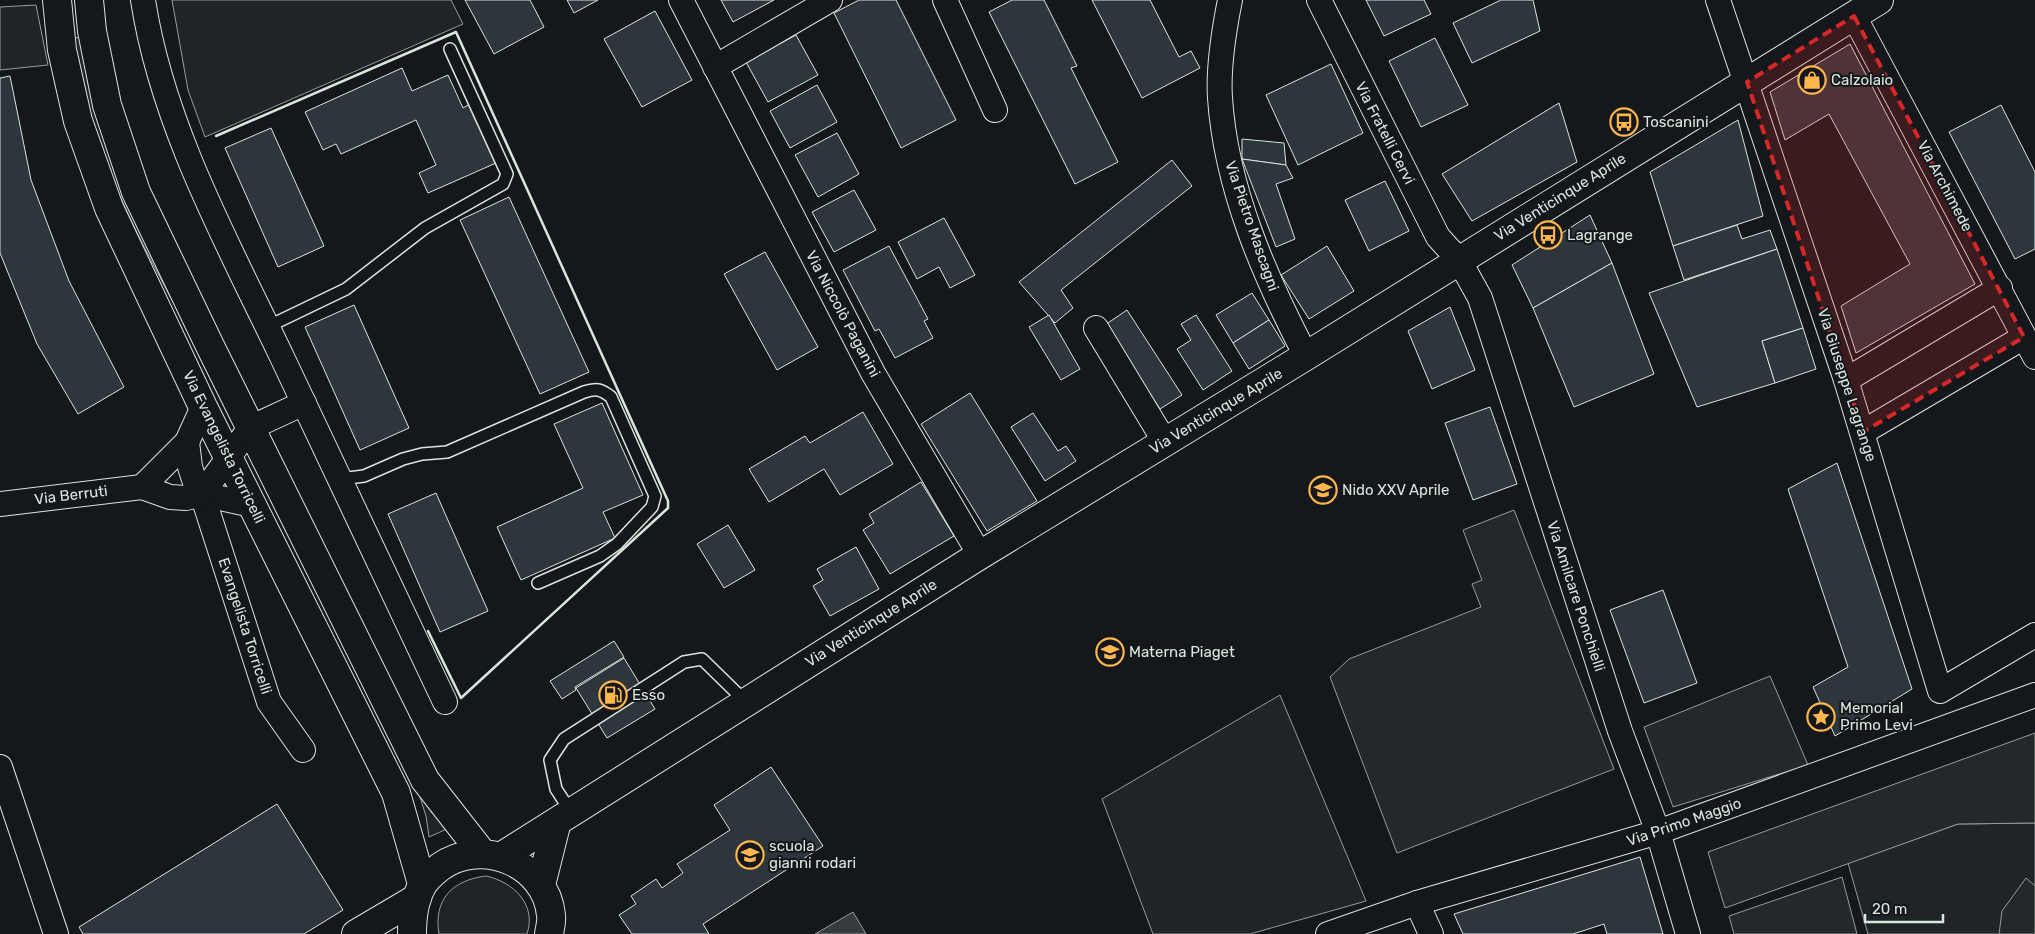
<svg xmlns="http://www.w3.org/2000/svg" width="2035" height="934" font-family="Rubik,sans-serif">
  <style>
    .green { fill: #202428; stroke: #939e99 }
    .parking { fill: #24282b; stroke: #939e99 }
    .water { fill: #363b3e; stroke: #939e99 }
    .building { fill: #2c363c; stroke: #d8e6dc }
    .lines { fill: none; stroke-linecap: round; stroke-linejoin: round }
    .service-casing { stroke: #d8e6dc; stroke-width: 14 }
    .minor-casing { stroke: #d8e6dc; stroke-width: 26 }
    .tertiary-casing { stroke: #d8e6dc; stroke-width: 30 }
    .service { stroke: #14181c; stroke-width: 11 }
    .minor { stroke: #14181c; stroke-width: 24 }
    .tertiary { stroke: #14181c; stroke-width: 28 }
    .wall { stroke: #d8e6dc; stroke-width: 2.5 }
    .marked { fill: #d62828; fill-opacity: 0.2; stroke: #d62828; stroke-width: 4; stroke-dasharray: 10 6; stroke-linejoin: round }
    .labels { text-anchor: middle; stroke-width: 4; stroke-linejoin: round; paint-order: stroke }
    .poi-label { font-size: 15px; fill: #d8e6dc; stroke: #14181c; text-anchor: start }
    .street-label { font-size: 15px; fill: #d8e6dc; stroke: #14181c }
  </style>
  <rect width="100%" height="100%" fill="#14181c"/>
  <g class="green">
    <polygon points="172,0 451,0 463,24 205,137 188,90"/>
    <polygon points="36,5 48,65 0,70 0,7"/>
    <path d="M 83,37 L 193,340 C 155,267 112,194 90,113 C 83,89 79,63 74,38 Z"/>
    <polygon points="1280,695 1366,901 1250,934 1153,934 1102,799"/>
    <polygon points="418,791 432,813 449,828 429,837 426,816"/>
    <polygon points="2035,823 2035,934 1868,934 1848,863 1958,824"/>
    <path d="M 486,876 C 513,882 537,904 527,934 L 439,934 C 433,899 453,880 486,876 Z"/>
  </g>
  <g class="parking">
    <polygon points="1514,510 1614,769 1397,853 1330,677 1349,659 1481,607 1472,584 1482,580 1463,530"/>
    <polygon points="1770,676 1808,765 1673,807 1644,727"/>
    <polygon points="2035,733 2035,823 1958,824 1725,908 1708,852"/>
    <polygon points="1842,877 1857,934 1734,934 1729,916"/>
    <polygon points="2026,878 2035,886 2035,934 1999,934 2002,911"/>
  </g>
  <polygon class="water" points="853,912 866,934 815,934"/>
  <g class="building">
    <polygon points="465,0 530,0 544,27 494,54"/>
    <polygon points="567,0 598,0 574,13"/>
    <polygon points="721,0 774,0 733,22"/>
    <polygon points="859,0 896,0 956,120 901,148 834,13"/>
    <polygon points="1012,0 1044,0 1077,66 1071,68 1118,162 1075,184 989,12"/>
    <polygon points="1092,0 1150,0 1179,57 1191,51 1200,68 1142,98"/>
    <polygon points="1366,0 1424,0 1431,14 1384,36"/>
    <polygon points="1501,0 1533,0 1540,31 1472,63 1453,23"/>
    <polygon points="655,11 692,80 642,107 604,39"/>
    <polygon points="796,35 818,75 768,102 746,62"/>
    <polygon points="1435,38 1468,105 1421,127 1389,61"/>
    <polygon points="1850,44 1975,284 1856,353 1841,306 1910,264 1829,114 1785,140 1770,92"/>
    <polygon points="1331,64 1363,133 1298,165 1266,95"/>
    <polygon points="402,68 412,91 448,75 463,108 470,104 496,163 428,193 419,173 436,165 416,120 341,154 336,144 323,150 305,112"/>
    <polygon points="10,76 31,180 69,281 124,387 78,414 37,344 0,253 0,78"/>
    <polygon points="817,85 837,122 790,148 770,111"/>
    <polygon points="1559,103 1577,162 1472,221 1442,174"/>
    <polygon points="2001,105 2035,172 2035,249 2015,259 1949,132"/>
    <polygon points="1738,120 1763,216 1673,246 1650,172"/>
    <polygon points="271,128 324,246 278,267 225,148"/>
    <polygon points="837,133 859,174 818,197 795,155"/>
    <polygon points="1242,139 1284,143 1286,165 1242,159"/>
    <polygon points="1242,159 1286,165 1293,178 1276,184 1295,239 1276,247"/>
    <polygon points="1172,160 1192,186 1061,290 1073,308 1055,323 1019,282"/>
    <polygon points="1385,181 1409,231 1369,251 1345,200"/>
    <polygon points="854,190 876,230 834,252 812,212"/>
    <polygon points="509,197 589,372 540,394 460,220"/>
    <polygon points="1590,215 1612,263 1533,308 1512,265"/>
    <polygon points="944,218 975,275 950,288 939,267 917,279 898,242"/>
    <polygon points="1737,225 1742,239 1770,230 1777,249 1684,280 1673,246"/>
    <polygon points="889,246 928,319 924,321 933,338 895,358 879,329 875,331 843,270"/>
    <polygon points="1327,246 1354,291 1309,319 1281,275"/>
    <polygon points="1777,249 1803,328 1762,341 1775,383 1697,407 1649,293"/>
    <polygon points="765,252 818,347 777,370 724,274"/>
    <polygon points="1612,263 1654,374 1574,407 1533,308"/>
    <polygon points="1252,293 1269,320 1233,343 1216,315"/>
    <polygon points="354,305 409,428 360,450 305,327"/>
    <polygon points="1450,307 1475,370 1432,389 1408,331"/>
    <polygon points="1127,310 1182,395 1160,409 1105,325"/>
    <polygon points="1049,315 1080,369 1061,380 1029,327"/>
    <polygon points="1196,315 1232,371 1203,390 1177,349 1191,340 1181,324"/>
    <polygon points="1269,320 1285,346 1249,369 1233,343"/>
    <polygon points="1803,328 1816,369 1775,383 1762,341"/>
    <polygon points="970,393 1037,501 987,531 921,424"/>
    <polygon points="602,403 643,495 603,512 615,538 521,580 497,527 583,488 554,424"/>
    <polygon points="1490,407 1517,484 1473,500 1445,423"/>
    <polygon points="863,412 893,464 840,495 824,469 769,502 749,469 805,436 810,443"/>
    <polygon points="1033,413 1058,451 1066,446 1076,461 1045,481 1011,427"/>
    <polygon points="1837,463 1912,689 1835,736 1813,687 1848,667 1788,489"/>
    <polygon points="921,482 954,536 890,574 863,530 874,523 869,514"/>
    <polygon points="436,493 488,611 440,632 388,514"/>
    <polygon points="728,525 755,570 724,588 697,544"/>
    <polygon points="856,547 879,589 830,616 813,586 823,580 817,569"/>
    <polygon points="1663,590 1697,683 1644,703 1610,610"/>
    <polygon points="614,641 624,657 575,687 576,690 562,699 550,681"/>
    <polygon points="624,658 655,709 607,738 576,688"/>
    <polygon points="771,767 823,846 703,924 709,934 632,934 619,915 636,904 631,896 656,879 662,888 683,873 677,864 730,830 714,805"/>
    <polygon points="277,804 343,910 304,934 83,934 79,927"/>
    <polygon points="1640,857 1663,934 1607,934 1604,924 1573,934 1463,934 1454,914"/>
  </g>
  <g class="lines">
    <g class="service-casing">
      <g id="service">
        <polyline points="267,327 346,289 425,228 503,184 507,174 450,49"/>
        <path d="M 340,479 L 364,476 L 403,459 L 422,454 L 447,452 L 584,392 C 596,388 601,389 611,397 L 655,496 L 652,507 L 617,544 L 600,556 L 538,583"/>
        <polyline points="571,812 556,789 550,760 564,739 684,662 702,659 746,702"/>
      </g>
    </g>
    <g class="minor-casing">
      <g id="minor">
        <path d="M 143,0 C 162,125 228,244 282,357 C 337,472 391,587 445,702"/>
        <polyline points="681,0 873,373 980,555"/>
        <polyline points="945,0 995,110"/>
        <path d="M 1230,0 C 1224,30 1218,68 1220,98 C 1226,189 1265,277 1306,356"/>
        <polyline points="1319,0 1438,237 1459,260 1480,298 1620,731 1658,832 1688,934"/>
        <polyline points="1718,0 1846,380 1940,691 2035,635"/>
        <polyline points="1854,16 2035,357"/>
        <polyline points="715,67 830,0"/>
        <polyline points="1096,328 1165,442"/>
        <polyline points="1846,380 2000,288"/>
        <polyline points="1863,432 2024,337"/>
        <polyline points="187,442 190,467 199,495"/>
        <polyline points="142,487 187,442 203,407"/>
        <polyline points="202,494 269,702 303,750"/>
        <polyline points="202,494 252,505"/>
        <polyline points="0,504 142,487 170,497 186,498 202,494 250,428 304,403"/>
        <polyline points="0,767 56,934"/>
        <polyline points="1417,903 1431,934"/>
        <polyline points="1328,934 1417,903 1658,832 2035,695"/>
      </g>
    </g>
    <g class="tertiary-casing">
      <g id="tertiary">
        <polyline points="57,0 62,50 78,121 109,208 203,407 396,793 422,884"/>
        <polyline points="89,0 92,31 107,105 136,192 210,346 425,780 482,853"/>
        <polyline points="502,856 980,555 1306,356 1879,0"/>
        <polyline points="541,885 556,825"/>
        <polyline points="356,934 417,898"/>
        <path d="M 412,934 C 412,918 414,900 422,886 C 426,878 434,872 440,867 C 482,837 546,863 551,915 C 552,921 550,928 549,934"/>
      </g>
    </g>
    <use href="#service" class="service"/>
    <use href="#minor" class="minor"/>
    <use href="#tertiary" class="tertiary"/>
    <polyline class="wall" points="216,136 456,32 668,501 668,508 461,698 428,631"/>
  </g>
  <path class="marked" d="M 1854,16 L 2024,337 L 1863,432 L 1747,82 Z"/>
  <defs>
    <g id="shop-ring" transform="scale(1.4375)"><circle r="9.5" fill="#14181c" stroke="#ffb74d" stroke-width="1.5"/><path d="M-5-2.5h2.3a2.7 3.5 0 0 1 5.4 0H5L5.5 6h-11ZM-1.5-2.5h3a1.5 2.3 0 0 0-3 0Z" fill="#ffb74d"/></g>
    <g id="bus-ring" transform="scale(1.4375)"><circle r="9.5" fill="#14181c" stroke="#ffb74d" stroke-width="1.5"/><path d="M-5-6H5V4H4V6H2V4H-2V6H-4V4H-5ZM-3.5-4V0h7V-4ZM-3.5 1.2v1.5H-2V1.2ZM2 1.2v1.5H3.5V1.2Z" fill="#ffb74d"/></g>
    <g id="school-ring" transform="scale(1.4375)"><circle r="9.5" fill="#14181c" stroke="#ffb74d" stroke-width="1.5"/><path d="M0-5L7-2L0 1L-7-2ZM-4 1L0 2.5L4 1V4Q0 6-4 4Z" fill="#ffb74d"/></g>
    <g id="fuel-ring" transform="scale(1.4375)"><circle r="9.5" fill="#14181c" stroke="#ffb74d" stroke-width="1.5"/><path d="M-5.5-6h7V0h2V4h1.3V-2.5L3-4.5l.8-.8L6-3V5H2.5V1h-1V6h-7ZM-4.2-4.7v3.2H.2V-4.7Z" fill="#ffb74d"/></g>
    <g id="sight-ring" transform="scale(1.4375)"><circle r="9.5" fill="#14181c" stroke="#ffb74d" stroke-width="1.5"/><path d="M0-6L1.8-2.2L6-1.7L2.9 1.2L3.7 5.4L0 3.3L-3.7 5.4L-2.9 1.2L-6-1.7L-1.8-2.2Z" fill="#ffb74d"/></g>
  </defs>
  <g fill-rule="evenodd">
    <use href="#shop-ring" x="1812" y="80"/>
    <use href="#bus-ring" x="1624" y="122"/>
    <use href="#bus-ring" x="1548" y="235"/>
    <use href="#school-ring" x="1323" y="490"/>
    <use href="#school-ring" x="1110" y="652"/>
    <use href="#fuel-ring" x="613" y="695"/>
    <use href="#sight-ring" x="1821" y="717"/>
    <use href="#school-ring" x="750" y="855"/>
  </g>
  <g class="labels">
    <g class="poi-label">
      <text x="1831" y="85">Calzolaio</text>
      <text x="1643" y="127">Toscanini</text>
      <text x="1567" y="240">Lagrange</text>
      <text x="1342" y="495">Nido XXV Aprile</text>
      <text x="1129" y="657">Materna Piaget</text>
      <text x="632" y="700">Esso</text>
      <text x="1840" y="713">Memorial<tspan x="1840" dy="17">Primo Levi</tspan></text>
      <text x="769" y="851">scuola<tspan x="769" dy="17">gianni rodari</tspan></text>
    </g>
    <g class="street-label">
      <text transform="translate(1385 133) rotate(63)" y="5">Via Fratelli Cervi</text>
      <text transform="translate(1945 186) rotate(62)" y="5">Via Archimede</text>
      <text transform="translate(1560 197) rotate(-32)" y="5">Via Venticinque Aprile</text>
      <text transform="translate(1252 226) rotate(71)" y="5">Via Pietro Mascagni</text>
      <text transform="translate(843 314) rotate(62)" y="5">Via Niccolò Paganini</text>
      <text transform="translate(1847 385) rotate(72)" y="5">Via Giuseppe Lagrange</text>
      <text transform="translate(1216 411) rotate(-31)" y="5">Via Venticinque Aprile</text>
      <text transform="translate(224 447) rotate(64)" y="5">Via Evangelista Torricelli</text>
      <text transform="translate(71 495) rotate(-7)" y="5">Via Berruti</text>
      <text transform="translate(1576 596) rotate(72)" y="5">Via Amilcare Ponchielli</text>
      <text transform="translate(871 623) rotate(-32)" y="5">Via Venticinque Aprile</text>
      <text transform="translate(245 626) rotate(72)" y="5">Evangelista Torricelli</text>
      <text transform="translate(1684 822) rotate(-19)" y="5">Via Primo Maggio</text>
    </g>
  </g>
  <path d="M1865 914v8h78v-8" fill="none" stroke="#d8e6dc" stroke-width="2.5"/>
  <text x="1872" y="914" font-size="15" fill="#d8e6dc" stroke="#14181c" stroke-width="4" paint-order="stroke">20 m</text>
</svg>
